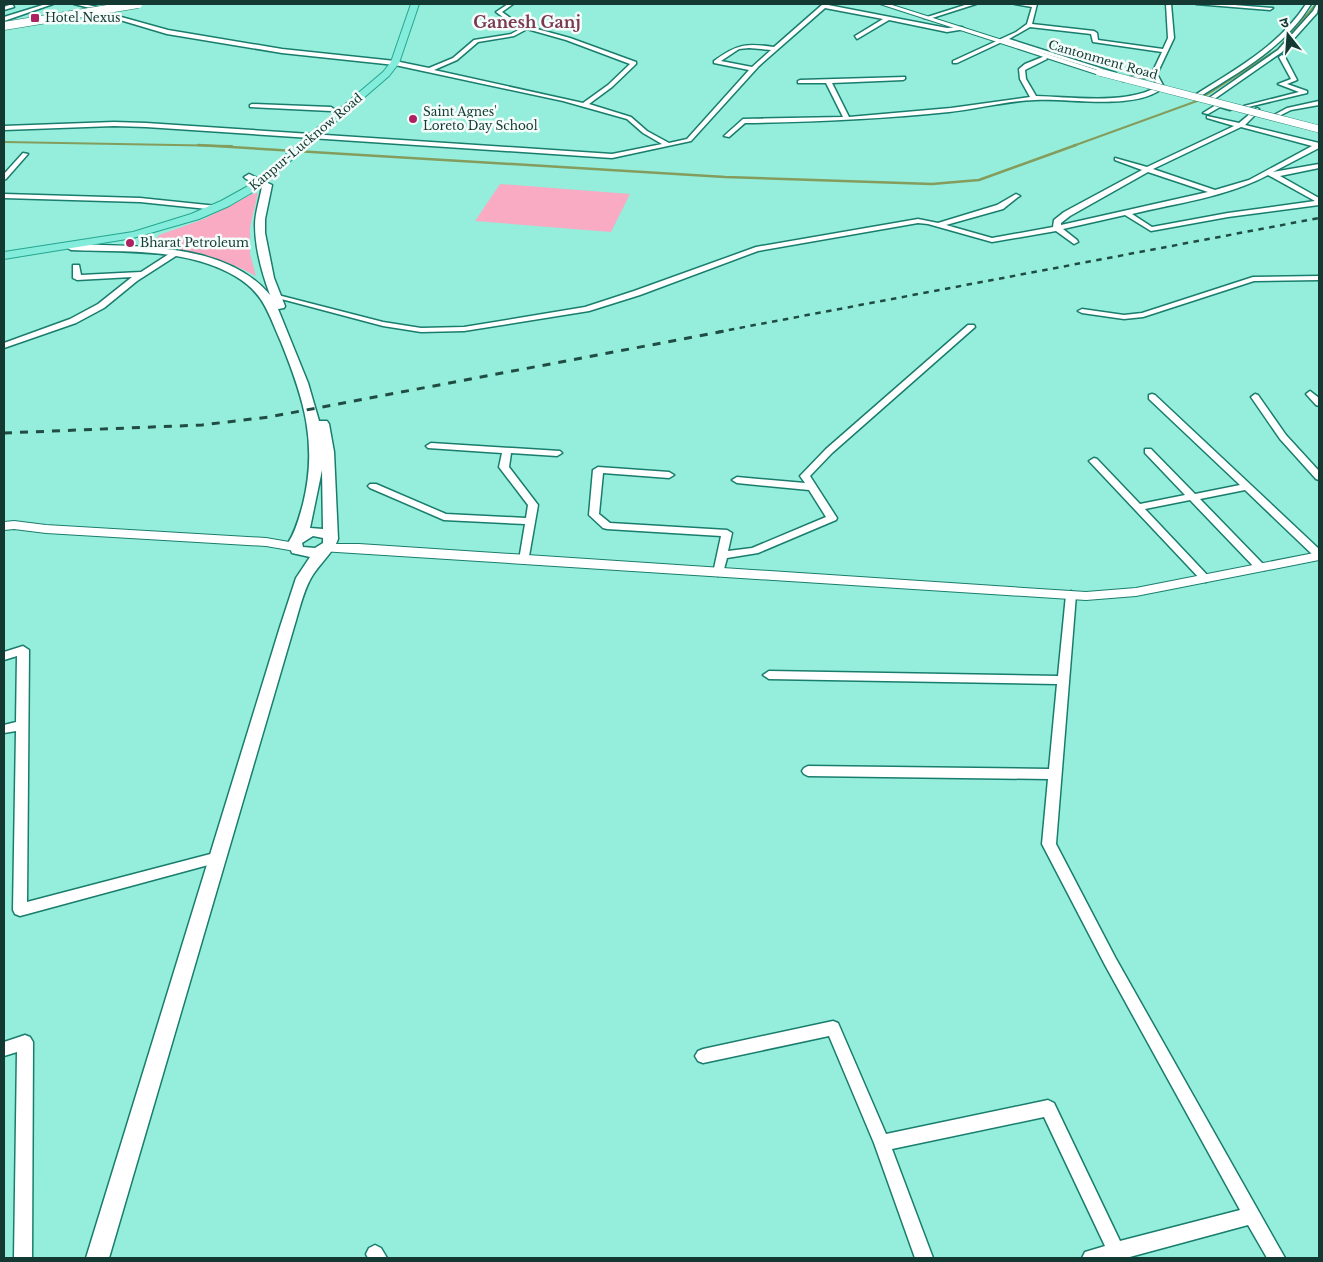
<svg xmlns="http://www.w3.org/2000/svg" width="1323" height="1262" font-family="'Libre Baskerville','Noto Sans Devanagari',serif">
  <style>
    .green { fill: #f8abc3 }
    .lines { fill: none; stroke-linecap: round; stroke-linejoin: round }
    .stream-far1 { stroke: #849c5c; stroke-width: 2 }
    .stream { stroke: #849c5c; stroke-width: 2.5 }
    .minor-casing { stroke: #197d6d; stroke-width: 3 }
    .tertiary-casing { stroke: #197d6d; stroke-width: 2 }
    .secondary-casing { stroke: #197d6d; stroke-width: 3 }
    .primary-casing { stroke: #26a590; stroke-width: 2 }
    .minor { fill: #fff; fill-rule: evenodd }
    .tertiary { fill: #fff; fill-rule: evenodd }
    .secondary { fill: #fff; fill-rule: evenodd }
    .primary { fill: #83ecdb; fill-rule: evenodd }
    .rail-far1 { stroke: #214c44; stroke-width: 2.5; stroke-dasharray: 5.5 5.5; stroke-linecap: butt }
    .rail { stroke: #214c44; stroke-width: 3; stroke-dasharray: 8 8; stroke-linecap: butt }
    .tertiary-bridge-casing { stroke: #197d6d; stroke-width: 8; stroke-linecap: butt }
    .secondary-bridge-casing { stroke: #197d6d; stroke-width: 9; stroke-linecap: butt }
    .tertiary-bridge { stroke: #fff; stroke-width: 7 }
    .secondary-bridge { stroke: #fff; stroke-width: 8 }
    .poi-dot { fill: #ad2262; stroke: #f5fdfb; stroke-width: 2 }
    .labels { text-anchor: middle; stroke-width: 5; stroke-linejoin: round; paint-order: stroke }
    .far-poi-label { font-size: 12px; fill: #133932; stroke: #f5fdfb; text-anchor: start }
    .far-street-label { font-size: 12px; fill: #133932; stroke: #f5fdfb }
    .far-district-label { font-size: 16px; font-weight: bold; fill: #7c3751; stroke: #f5fdfb }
  </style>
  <rect width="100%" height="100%" fill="#94eedb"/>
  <g class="green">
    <polygon points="500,184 630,194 611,232 475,221"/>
    <path d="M 258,193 L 250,228 L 250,254 L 256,276 C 223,258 189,249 151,247 L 159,235 L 204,219 L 252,194 Z"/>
  </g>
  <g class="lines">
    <g class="stream-far1">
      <polyline points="4,142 232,146"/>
      <polyline points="1073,146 1197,101 1278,49 1316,4"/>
    </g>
    <polyline class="stream" points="198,145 725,177 932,184 979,180 1076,145"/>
    <g class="minor-casing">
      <g id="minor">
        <polygon points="12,4 14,7 4,10 4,7"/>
        <polygon points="46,4 53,4 4,21 4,17"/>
        <path d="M 74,4 L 83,4 L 102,8 L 114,15 L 168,30 L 282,49 L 395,61 L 429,68 L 453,58 L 474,40 L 511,34 L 522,28 L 515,26 L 496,12 L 508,4 L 513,4 L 502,12 L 519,24 L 570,38 L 636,62 L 636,64 L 612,87 L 589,104 L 631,117 L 647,131 L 669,143 L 687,139 L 749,70 L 714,63 L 714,61 C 737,44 746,43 774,47 L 823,4 L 947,28 L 962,27 L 965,29 L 947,32 L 889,20 L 857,39 L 855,36 L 883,19 L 825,8 L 759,66 L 691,141 L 612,158 L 146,127 L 114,126 L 4,130 L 4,126 L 114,122 L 146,123 L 612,154 L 662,144 L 643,133 L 627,119 L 563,101 L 395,65 L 282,53 L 167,34 L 110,17 L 98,10 ZM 527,29 L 566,40 L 630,64 L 608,85 L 583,103 L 434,70 L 457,60 L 478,42 L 514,36 ZM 749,48 L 771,50 L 752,67 L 721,61 L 739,49 Z"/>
        <polygon points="968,4 976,4 929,19 924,18"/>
        <path d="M 1015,4 L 1037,4 L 1032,24 L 1094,31 L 1097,33 L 1098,40 L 1163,49 L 1168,38 L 1166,4 L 1171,4 L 1174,38 L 1157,74 L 1164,87 C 1137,111 1070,98 1035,100 C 1006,101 977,109 949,112 C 880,119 814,122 745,123 L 729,137 L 724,136 L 743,119 L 843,117 L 826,83 L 798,83 L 798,81 L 800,80 L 905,77 L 905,79 L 903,80 L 832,83 L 849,117 L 951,108 L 1030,97 L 1020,79 L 1019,69 L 1025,64 L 1045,56 L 1047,59 L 1025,70 L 1026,79 L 1036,96 C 1070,97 1129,105 1158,86 L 1152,77 L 1123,81 L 1120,79 L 1152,73 L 1162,52 L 1093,42 L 1091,34 L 1030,27 L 1009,39 L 1116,73 L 1111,74 L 1004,41 L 957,63 L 953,63 L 953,61 L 1016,32 L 1027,24 L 1032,7 Z"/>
        <polygon points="1196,4 1222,4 1273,8 1270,10"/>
        <path d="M 1306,4 L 1311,4 C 1284,48 1241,71 1199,97 L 1195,97 L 1195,95 C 1236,69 1279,46 1306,4 Z"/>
        <polygon points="1317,4 1319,4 1317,13 1282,52 1213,100 1209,100 1209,98 1278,50 1313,11"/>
        <polygon points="1282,55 1285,57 1297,80 1287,84 1307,91 1307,93 1244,108 1244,106 1299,92 1278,84 1291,79 1279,57"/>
        <polygon points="1319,101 1319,105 1291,110 1277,117 1274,115 1287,108"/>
        <polygon points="1219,103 1233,108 1230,110 1220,107 1208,114 1203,113"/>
        <polygon points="252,104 331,107 334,109 331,111 250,107 250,105"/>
        <path d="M 1257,108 L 1259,109 L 1259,111 L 1245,125 L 1319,143 L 1319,148 L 1273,172 L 1319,164 L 1319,168 L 1280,176 L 1319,198 L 1319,205 L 1228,217 L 1151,231 L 1125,215 L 1063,229 L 1077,240 L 1078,242 L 1074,244 L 1056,231 L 992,242 L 928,224 L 918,223 L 758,251 L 640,295 L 589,311 L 464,331 L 421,332 L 383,326 L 270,296 L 274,294 L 383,322 L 421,328 L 464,327 L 585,307 L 634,291 L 756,247 L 918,219 L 938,223 L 997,205 L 1016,194 L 1020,196 L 1018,197 L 1003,209 L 946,225 L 992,238 L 1053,227 L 1054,220 L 1064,212 L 1142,170 L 1115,160 L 1115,158 L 1147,167 L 1234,126 L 1207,118 L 1207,116 L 1239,123 ZM 1241,127 L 1312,146 L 1249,180 L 1215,190 L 1153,169 ZM 1148,172 L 1208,192 L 1061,225 L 1061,223 L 1070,216 ZM 1268,175 L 1315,201 L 1228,213 L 1152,227 L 1132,214 C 1177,203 1227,197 1268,175 Z"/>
        <polygon points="23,153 28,154 6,179 4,180 4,174"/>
        <polygon points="4,194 140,198 217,206 221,208 217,210 140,202 4,198"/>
        <polygon points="172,252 179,254 137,281 104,308 76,323 4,348 4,343 70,319 98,304 132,277 77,280 73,278 73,265 79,265 81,275 141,272"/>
        <polygon points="1319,276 1319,280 1254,281 1143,317 1124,319 1082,313 1078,311 1082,309 1124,315 1142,313 1253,277"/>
        <polygon points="968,325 974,325 975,327 832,453 810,476 837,518 836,520 758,553 727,558 723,573 718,576 713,573 721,536 607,529 603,528 589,515 593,470 598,467 669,472 674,475 669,478 603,473 599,514 610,523 727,530 732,533 728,551 752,548 826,517 809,490 737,483 732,480 737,477 805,483 800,476 826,449"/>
        <polygon points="1310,391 1319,398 1319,406 1316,405 1306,394"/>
        <polygon points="1152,394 1155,395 1319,549 1319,558 1315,557 1245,490 1200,499 1265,566 1266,568 1265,570 1257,570 1190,500 1145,509 1211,579 1206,582 1202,581 1089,461 1094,458 1097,459 1140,504 1185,495 1145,453 1145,449 1151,449 1195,494 1240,485 1149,399 1149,395"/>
        <polygon points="1255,394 1258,395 1286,435 1319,471 1319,480 1316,479 1280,439 1251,397"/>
        <polygon points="431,443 560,451 562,453 557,456 511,453 509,467 538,505 528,562 524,563 519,560 525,524 444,520 370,488 368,486 370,484 376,484 446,514 526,518 528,505 499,467 502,453 428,448 426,446"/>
        <polygon points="1071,591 1076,595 1056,844 1115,957 1285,1258 1267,1258 1248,1225 1126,1258 1082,1258 1085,1252 1105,1246 1044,1117 892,1149 933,1258 915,1258 874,1143 829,1036 703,1063 698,1061 695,1056 698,1051 703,1049 833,1021 838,1023 886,1134 1048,1100 1054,1103 1120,1241 1240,1210 1105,965 1042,844 1048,779 808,776 804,774 802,771 804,768 808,766 1049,769 1057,684 769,679 763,675 769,671 1058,676 1066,595"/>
        <polygon points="23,646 29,650 27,902 218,852 223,853 225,857 223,861 20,916 15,914 13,910 16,731 4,733 4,725 16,722 17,656 4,660 4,652"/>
        <polygon points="25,1035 30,1037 33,1042 32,1258 14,1258 17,1052 4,1056 4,1042"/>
        <polygon points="375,1245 381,1248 387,1258 368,1258 366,1254 369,1248"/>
      </g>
    </g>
    <g class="tertiary-casing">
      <g id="tertiary">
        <polygon points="880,4 889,4 1103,72 1096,74"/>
        <polygon points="14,521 46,525 266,538 295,543 301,547 295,551 266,546 46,533 14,529 4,530 4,522"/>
        <polygon points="326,544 359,544 1086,592 1136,588 1319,552 1319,560 1136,596 1086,600 321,551 320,548 321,545"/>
      </g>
    </g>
    <g class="secondary-casing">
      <path id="secondary" d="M 249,174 L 272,185 L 265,219 L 265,233 L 274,278 L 285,306 L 284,308 L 278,309 L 308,383 L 319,421 L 327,421 L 329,424 L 334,452 L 338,539 C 334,552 318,565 311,578 C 303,592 299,611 294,627 L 109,1258 L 86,1258 L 280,627 L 296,578 L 310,557 L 292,553 L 288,543 C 296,531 299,518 303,504 C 318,443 304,399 281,342 C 268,313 264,293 235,276 C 187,248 125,252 71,250 L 66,247 L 71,244 C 134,247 225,241 270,295 C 262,273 255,248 255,225 C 255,212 260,199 262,186 L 246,179 L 244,177 ZM 322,470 L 323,529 L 310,528 ZM 313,536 L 323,538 L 323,543 L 315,548 L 303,547 L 302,543 Z"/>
    </g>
    <g class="primary-casing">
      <polygon id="primary" points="411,4 419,4 399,63 389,76 258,189 229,206 199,219 133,238 4,259 4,252 133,232 191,214 221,201 250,185 383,72 391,62"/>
    </g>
    <use href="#minor" class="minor"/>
    <use href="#tertiary" class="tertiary"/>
    <use href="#secondary" class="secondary"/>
    <use href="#primary" class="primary"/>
    <polyline class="rail-far1" points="718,332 1319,218"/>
    <polyline class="rail" points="4,433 202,425 269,417 725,331"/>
    <g class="tertiary-bridge-casing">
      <polyline id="tertiary-bridge" points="1099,72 1319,129"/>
    </g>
    <g class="secondary-bridge-casing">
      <polyline id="secondary-bridge" points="4,26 138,4"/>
    </g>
    <use href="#tertiary-bridge" class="tertiary-bridge"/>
    <use href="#secondary-bridge" class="secondary-bridge"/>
  </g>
  <g class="poi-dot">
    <rect x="30" y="13" width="10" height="10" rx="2.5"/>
    <circle cx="413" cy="119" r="5"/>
    <circle cx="130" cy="243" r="5"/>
  </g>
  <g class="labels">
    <g class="far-poi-label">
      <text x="45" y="22">Hotel Nexus</text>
      <text x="423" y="116">Saint Agnes'<tspan x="423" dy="14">Loreto Day School</tspan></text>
      <text x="140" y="247">Bharat Petroleum</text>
    </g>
    <g class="far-street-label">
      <text transform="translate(1103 60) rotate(16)" y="4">Cantonment Road</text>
      <text transform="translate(306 142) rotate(-40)" y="4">Kanpur-Lucknow Road</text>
    </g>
    <g class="far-district-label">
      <text x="527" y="28">Ganesh Ganj</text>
    </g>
  </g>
  <rect width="1323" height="1262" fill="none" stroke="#133932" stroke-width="10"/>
  <g transform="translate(1288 35) rotate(343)" stroke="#f5fdfb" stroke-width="4" paint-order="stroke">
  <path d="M0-4L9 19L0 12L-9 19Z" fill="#133932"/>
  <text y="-8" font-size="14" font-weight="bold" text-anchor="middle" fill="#133932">उ</text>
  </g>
</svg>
